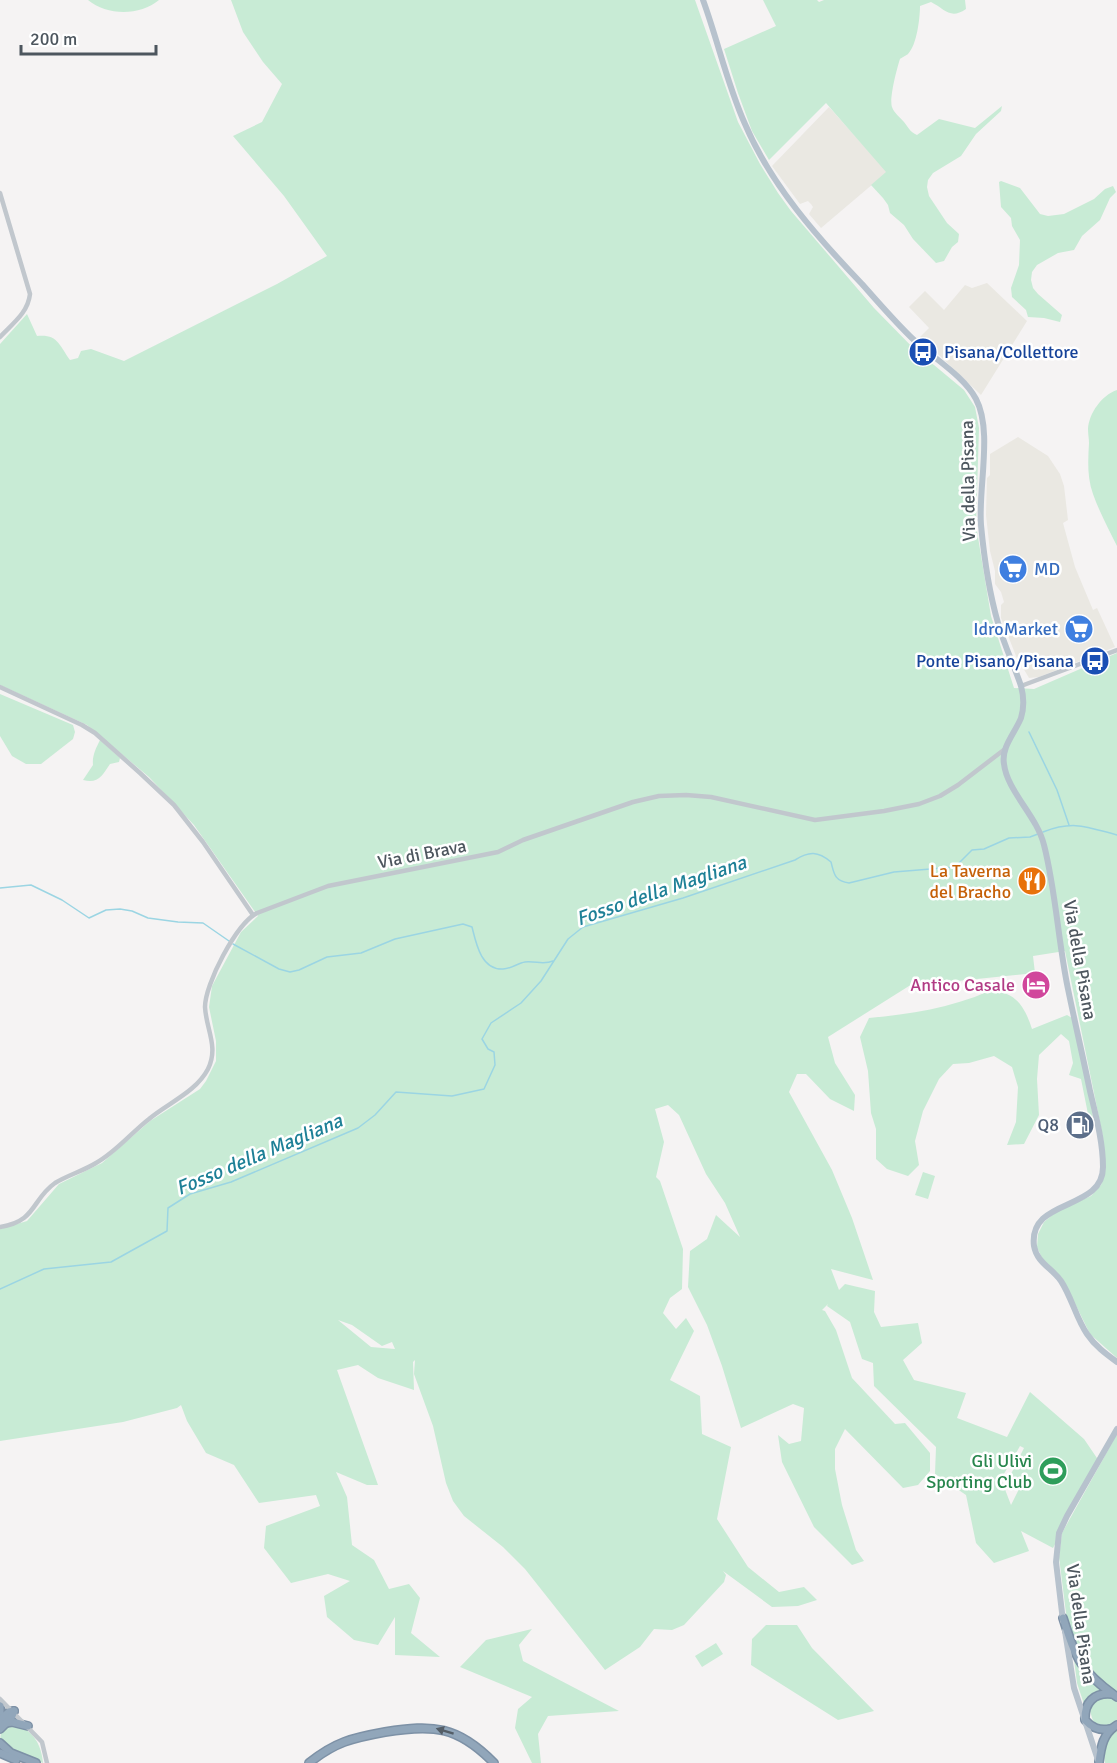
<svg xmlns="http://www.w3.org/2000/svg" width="1117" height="1763" font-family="Signika,sans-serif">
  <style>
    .commercial { fill: #eae8e2 }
    .green { fill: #c8ebd5; fill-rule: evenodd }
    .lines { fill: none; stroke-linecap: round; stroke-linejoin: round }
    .stream { stroke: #9bd5e3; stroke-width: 1.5 }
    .highway-casing { stroke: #7d91a6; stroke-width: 10 }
    .minor { stroke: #c1c7cd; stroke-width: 4.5 }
    .major { stroke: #b7c2cd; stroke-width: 6 }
    .highway { stroke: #91a6ba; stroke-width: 7 }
    .oneway { fill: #545e67 }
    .labels { text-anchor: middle; stroke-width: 5; stroke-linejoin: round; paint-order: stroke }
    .transit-label { font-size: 18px; fill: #164399; stroke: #fff; text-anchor: start }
    .street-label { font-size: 18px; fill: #4d565e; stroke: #fff }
    .shop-label { font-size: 18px; fill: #366cbe; stroke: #fff; text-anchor: start }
    .food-label { font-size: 18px; fill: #c56008; stroke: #fff; text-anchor: end }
    .hotel-label { font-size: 18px; fill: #b23c85; stroke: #fff; text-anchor: end }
    .service-label { font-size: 18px; fill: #4e5e75; stroke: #fff; text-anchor: end }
    .leisure-label { font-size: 18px; fill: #27864d; stroke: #fff; text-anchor: end }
    .water-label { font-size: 20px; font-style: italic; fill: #1e8097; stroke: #fff }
  </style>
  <rect width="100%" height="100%" fill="#f5f3f3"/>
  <g class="commercial">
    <polygon points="829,107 887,172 821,228 809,214 813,207 811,204 808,201 800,204 772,166"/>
    <polygon points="987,283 1027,321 981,395 920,337 929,328 909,307 925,291 944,310 965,285 972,288"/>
    <polygon points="1018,437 1048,456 1060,474 1064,486 1068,520 1063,523 1075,567 1093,610 1097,608 1115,647 1039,677 1029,678 1016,656 1001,618 1001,605 1004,602 1001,592 995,584 995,571 990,551 986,515 987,478 990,475 990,454"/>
  </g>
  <g class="green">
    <path d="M 88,0 L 159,0 C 140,16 107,16 88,0 Z"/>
    <path d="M 231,0 L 695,0 L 738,122 L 760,164 L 778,193 L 791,211 L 874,308 L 923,358 L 934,365 L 964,390 L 975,407 L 979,428 L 976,525 L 991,616 L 1014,688 L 1034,689 L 1117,653 L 1117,1358 L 1090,1334 L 1063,1279 L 1042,1258 L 1037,1247 L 1038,1234 L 1044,1222 L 1057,1211 L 1091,1196 L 1101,1185 L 1105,1171 L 1103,1137 L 1065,951 L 1033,956 L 1035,973 L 909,986 L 828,1037 L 835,1063 L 855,1095 L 854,1111 L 830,1099 L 806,1074 L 797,1074 L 789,1092 L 832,1170 L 852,1218 L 873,1280 L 831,1269 L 839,1290 L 845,1284 L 875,1291 L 874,1312 L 881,1327 L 918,1323 L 922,1343 L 903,1360 L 914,1380 L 966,1393 L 957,1418 L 1007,1437 L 1030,1392 L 1084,1439 L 1099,1461 L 1053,1548 L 1021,1531 L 1029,1551 L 994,1563 L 976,1543 L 966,1495 L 935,1474 L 936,1447 L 874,1386 L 873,1363 L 862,1359 L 850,1322 L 827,1306 L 828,1304 L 822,1310 L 825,1311 L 836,1330 L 852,1378 L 895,1424 L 905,1423 L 930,1453 L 930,1471 L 918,1485 L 903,1488 L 845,1429 L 835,1449 L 835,1469 L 842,1505 L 856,1550 L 864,1561 L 852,1565 L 814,1527 L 782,1462 L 778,1435 L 789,1444 L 801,1441 L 804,1408 L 793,1404 L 741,1428 L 722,1366 L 707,1325 L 688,1287 L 690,1251 L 707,1239 L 716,1215 L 740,1237 L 725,1203 L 706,1174 L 679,1115 L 668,1105 L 655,1109 L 664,1142 L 656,1177 L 660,1181 L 683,1249 L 682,1289 L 670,1298 L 663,1313 L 676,1329 L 686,1318 L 694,1331 L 670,1380 L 700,1396 L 702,1434 L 731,1447 L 717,1519 L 748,1567 L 779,1592 L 804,1587 L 817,1600 L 798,1606 L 772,1607 L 723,1571 L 726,1575 L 724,1582 L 684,1625 L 672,1630 L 654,1629 L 640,1647 L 605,1670 L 525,1569 L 503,1547 L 464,1516 L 453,1501 L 446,1483 L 433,1426 L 414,1374 L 415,1360 L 413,1362 L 414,1390 L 378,1378 L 358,1365 L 337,1370 L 378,1485 L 367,1485 L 336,1472 L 347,1497 L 352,1545 L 374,1560 L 389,1589 L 409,1584 L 420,1598 L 411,1633 L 440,1657 L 395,1655 L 395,1617 L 378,1645 L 354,1640 L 327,1617 L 324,1596 L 350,1581 L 328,1574 L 291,1583 L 264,1548 L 266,1526 L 320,1506 L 316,1495 L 259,1503 L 234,1465 L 206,1453 L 187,1421 L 181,1405 L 177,1408 L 123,1422 L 0,1441 L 0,1229 L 27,1221 L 59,1184 L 102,1163 L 150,1121 L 200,1089 L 206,1081 L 216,1061 L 216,1041 L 209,1007 L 212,986 L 241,932 L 258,916 L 194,825 L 149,777 L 87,725 L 0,685 L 0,344 L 27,314 L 37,336 C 58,334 59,345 70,360 L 78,358 L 81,351 L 91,349 L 124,361 L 277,284 L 327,256 L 284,196 L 233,136 L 262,122 L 282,84 L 263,62 L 243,32 ZM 338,1320 L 352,1325 L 382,1346 L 392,1342 L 395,1349 L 371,1347 ZM 1020,1446 L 1024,1448 L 1007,1482 L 1019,1489 L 1011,1505 L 1001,1479 Z"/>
    <path d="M 763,0 L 817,0 L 819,2 L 824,0 L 965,0 L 966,9 C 950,20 945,9 931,2 L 920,6 C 920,18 917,45 908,54 C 907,55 901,58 900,59 C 897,68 889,99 892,107 C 894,113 900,117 904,122 C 909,128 910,132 917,135 L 939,119 L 975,128 L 1002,106 L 1001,111 L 976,134 L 961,156 L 933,173 L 928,180 L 927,187 L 929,196 L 947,223 L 959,234 L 958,242 L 952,247 L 944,261 L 936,263 L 913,239 L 904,225 L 890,213 L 888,205 L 883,198 L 871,185 L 886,172 L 826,103 L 769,160 L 752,131 L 738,93 L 724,49 L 776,26 Z"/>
    <polygon points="1001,181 1020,188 1040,214 1048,216 1064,214 1094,199 1105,189 1113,186 1116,192 1110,198 1100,220 1082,236 1074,250 1058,253 1037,265 1032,272 1031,280 1033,288 1038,294 1062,315 1060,322 1044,318 1028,317 1026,310 1012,297 1011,288 1019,265 1020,240 1012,226 1011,218 1001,207 999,182"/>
    <path d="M 1117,390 L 1117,546 C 1109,530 1099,511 1093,494 C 1087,477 1088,461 1089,443 C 1089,439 1088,434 1088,429 C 1089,413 1102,395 1117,390 Z"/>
    <polygon points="0,694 73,725 75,732 73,739 41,764 26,764 12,756 0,736"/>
    <path d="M 100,740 L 120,758 L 119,762 L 110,764 C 102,776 98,784 83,780 L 93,765 C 92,756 96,748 100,740 Z"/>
    <path d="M 989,991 C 1015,990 1025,1007 1032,1029 L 1067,1015 L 1072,1018 L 1087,1081 L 1093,1117 L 1088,1114 L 1081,1079 L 1069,1075 L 1073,1063 L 1069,1041 L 1061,1034 L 1039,1055 L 1037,1079 L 1039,1115 L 1024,1144 L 1007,1145 L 1016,1122 L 1018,1087 L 1012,1067 L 994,1056 L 969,1063 L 953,1064 L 939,1079 L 923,1111 L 915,1141 L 919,1165 L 908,1176 L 887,1169 L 876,1159 L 876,1129 L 871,1113 L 868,1071 L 860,1037 L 869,1018 C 910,1014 951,1008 989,991 Z"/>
    <polygon points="923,1172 935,1176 928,1199 915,1195"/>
    <polygon points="1117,1434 1117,1693 1097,1679 1078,1654 1067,1621 1059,1557 1062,1533"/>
    <polygon points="766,1625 797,1625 812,1648 874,1711 838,1720 751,1665 752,1639"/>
    <polygon points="532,1629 519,1645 523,1661 619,1711 548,1716 538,1734 541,1763 532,1763 515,1728 518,1709 532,1697 460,1667 486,1640"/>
    <polygon points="716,1643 723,1654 702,1667 695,1656"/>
    <polygon points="1074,1659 1086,1676 1104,1691 1093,1693 1084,1704 1077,1683"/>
    <path d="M 1108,1695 L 1117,1700 L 1117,1721 C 1108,1726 1101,1729 1093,1721 L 1090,1711 L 1095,1700 Z"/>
    <path d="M 16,1724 C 34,1732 41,1744 43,1763 L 11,1751 L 0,1740 L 1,1732 L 7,1725 Z"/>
    <path d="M 1117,1728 L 1117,1763 L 1105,1763 C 1102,1748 1106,1738 1117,1728 Z"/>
  </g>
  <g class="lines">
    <g class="stream">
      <polyline points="1029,732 1057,790 1069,825"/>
      <path d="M 1043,832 C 1074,820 1087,827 1117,835"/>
      <polyline points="0,888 31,885 62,900 89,918 106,910 120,909 132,911 148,918 178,922 203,923 229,941"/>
      <path d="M 233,944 L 279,969 L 290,972 L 299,970 L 327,957 L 361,953 L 395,939 L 463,924 L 472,927 C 476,943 481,970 503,969 C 511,969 518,963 525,962 C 536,961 544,965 553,961"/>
      <path d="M 0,1289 L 44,1269 L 111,1262 L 167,1231 L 168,1208 L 190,1194 L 231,1182 L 358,1128 L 375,1115 L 396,1092 L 452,1096 L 484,1089 L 495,1065 L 494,1052 L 488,1049 L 482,1039 L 491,1023 L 521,1003 L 541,981 L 568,939 L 583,927 L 683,898 L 795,860 C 809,851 818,851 831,862 C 834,873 834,881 849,883 L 894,872 L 955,867 L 972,850 L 984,849 L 1009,838 L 1030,837 L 1038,834"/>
    </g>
    <g class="highway-casing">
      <g id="highway">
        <path d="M 1063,1618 C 1076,1659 1081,1672 1117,1697"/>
        <polyline points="0,1706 0,1721"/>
        <polyline points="0,1720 9,1712 14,1711"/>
        <polyline points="6,1723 12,1722 28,1726"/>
        <polyline points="0,1729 11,1718 14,1711"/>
        <path d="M 1110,1729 C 1099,1731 1092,1728 1085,1720 C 1084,1703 1094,1692 1112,1694"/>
        <polyline points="0,1743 11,1753 36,1763"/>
        <polyline points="0,1753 16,1760"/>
        <path d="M 1099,1762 C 1101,1747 1103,1733 1117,1725"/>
        <path d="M 309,1763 C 335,1742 352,1738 385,1732 C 433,1724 458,1726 494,1763"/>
      </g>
    </g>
    <g class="minor">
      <path d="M 0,193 L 30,294 C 28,313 12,324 0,337"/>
      <polyline points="1021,686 1117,650"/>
      <polyline points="0,687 82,725 95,733 140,773 174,805 203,842 253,915"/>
      <path d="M 0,1227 C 37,1221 31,1200 55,1183 C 68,1175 83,1171 96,1163 C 116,1152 131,1133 149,1119 C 168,1103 196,1092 208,1069 C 219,1047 206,1029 205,1007 C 205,984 236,924 257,913 L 328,886 L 498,852 L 523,840 L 633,802 L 659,796 L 686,795 L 711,797 L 815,820 L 884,811 L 919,804 L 940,796 L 958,785 L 1005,749"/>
      <polyline points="0,1699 42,1742 47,1763"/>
    </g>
    <g class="major">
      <path d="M 703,0 C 718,41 727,84 745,124 C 771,185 817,237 862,284 C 879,303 896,323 914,340 C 933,358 964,376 976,399 C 993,431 978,488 981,525 C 984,557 989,592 998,623 C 1004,645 1014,665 1021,686 C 1024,697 1024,708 1021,718 C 1015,733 1001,747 1004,764 C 1007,791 1037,816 1044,845 C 1056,892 1058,941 1068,989 C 1075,1023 1083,1057 1090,1091 C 1096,1116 1103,1142 1103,1167 C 1103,1212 1028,1197 1034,1246 C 1037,1263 1052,1268 1061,1281 C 1072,1298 1076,1318 1087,1334 C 1095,1346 1106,1354 1117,1362"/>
      <polyline points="1063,1621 1056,1562 1059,1533 1067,1516 1117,1429"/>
      <polyline points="1065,1631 1074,1688 1098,1760"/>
    </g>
    <use href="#highway" class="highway"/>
  </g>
  <defs><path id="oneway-solid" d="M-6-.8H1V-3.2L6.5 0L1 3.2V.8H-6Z" transform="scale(1.5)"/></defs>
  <use class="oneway" href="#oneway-solid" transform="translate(445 1731) rotate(-163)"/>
  <defs>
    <g id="bus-disc" transform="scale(1.5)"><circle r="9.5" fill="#1a4fb4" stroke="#fff"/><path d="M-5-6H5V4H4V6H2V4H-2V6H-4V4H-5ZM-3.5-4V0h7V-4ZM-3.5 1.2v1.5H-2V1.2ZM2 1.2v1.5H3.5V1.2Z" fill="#fff"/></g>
    <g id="supermarket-disc" transform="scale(1.5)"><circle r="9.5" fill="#3f7fe0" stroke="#fff"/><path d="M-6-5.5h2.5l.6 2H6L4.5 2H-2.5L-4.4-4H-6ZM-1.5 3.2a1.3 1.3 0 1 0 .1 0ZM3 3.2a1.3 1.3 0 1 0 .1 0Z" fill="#fff"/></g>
    <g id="restaurant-disc" transform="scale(1.5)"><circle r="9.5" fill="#e8710a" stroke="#fff"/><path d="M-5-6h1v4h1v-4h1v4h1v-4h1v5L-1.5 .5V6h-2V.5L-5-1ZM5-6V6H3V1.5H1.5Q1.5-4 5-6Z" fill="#fff"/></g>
    <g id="hotel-disc" transform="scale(1.5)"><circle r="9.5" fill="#d1479c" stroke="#fff"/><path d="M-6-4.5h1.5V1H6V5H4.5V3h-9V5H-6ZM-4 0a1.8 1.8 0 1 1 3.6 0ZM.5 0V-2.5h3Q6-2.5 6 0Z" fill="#fff"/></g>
    <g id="fuel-disc" transform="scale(1.5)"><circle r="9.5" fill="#5c6f8a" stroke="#fff"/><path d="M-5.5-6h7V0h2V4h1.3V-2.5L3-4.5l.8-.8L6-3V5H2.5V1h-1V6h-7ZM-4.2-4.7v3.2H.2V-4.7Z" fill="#fff"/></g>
    <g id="stadium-disc" transform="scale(1.5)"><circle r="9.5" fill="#2e9e5b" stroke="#fff"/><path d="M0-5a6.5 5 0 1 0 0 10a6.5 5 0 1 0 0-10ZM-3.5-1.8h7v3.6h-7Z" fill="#fff"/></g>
  </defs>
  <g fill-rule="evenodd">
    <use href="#bus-disc" x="923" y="352"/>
    <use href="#supermarket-disc" x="1013" y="569"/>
    <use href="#supermarket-disc" x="1079" y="629"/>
    <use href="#bus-disc" x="1095" y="661"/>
    <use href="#restaurant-disc" x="1032" y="881"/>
    <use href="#hotel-disc" x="1036" y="985"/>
    <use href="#fuel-disc" x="1080" y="1125"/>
    <use href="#stadium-disc" x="1053" y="1471"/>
  </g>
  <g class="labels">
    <g class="transit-label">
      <text x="944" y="358">Pisana/Collettore</text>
      <text x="1074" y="667" text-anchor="end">Ponte Pisano/Pisana</text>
    </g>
    <g class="street-label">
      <text transform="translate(968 481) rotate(-91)" y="6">Via della Pisana</text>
      <text transform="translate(422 854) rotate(-11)" y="6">Via di Brava</text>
      <text transform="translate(1080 960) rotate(80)" y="6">Via della Pisana</text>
      <text transform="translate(1081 1624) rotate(82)" y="6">Via della Pisana</text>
    </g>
    <g class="shop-label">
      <text x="1034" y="575">MD</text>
      <text x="1058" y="635" text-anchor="end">IdroMarket</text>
    </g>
    <g class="food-label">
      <text x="1011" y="877">La Taverna<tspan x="1011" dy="21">del Bracho</tspan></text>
    </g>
    <g class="hotel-label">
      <text x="1015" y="991">Antico Casale</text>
    </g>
    <g class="service-label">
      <text x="1059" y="1131">Q8</text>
    </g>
    <g class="leisure-label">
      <text x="1032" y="1467">Gli Ulivi<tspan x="1032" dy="21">Sporting Club</tspan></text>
    </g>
    <g class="water-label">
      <text transform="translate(661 890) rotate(-19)" y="7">Fosso della Magliana</text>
      <text transform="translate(259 1154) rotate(-23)" y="7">Fosso della Magliana</text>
    </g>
  </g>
  <path d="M21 45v9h135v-9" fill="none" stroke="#4d565e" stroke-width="3"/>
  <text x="30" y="45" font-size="18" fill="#4d565e" stroke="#ffffff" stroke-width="4.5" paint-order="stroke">200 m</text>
</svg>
